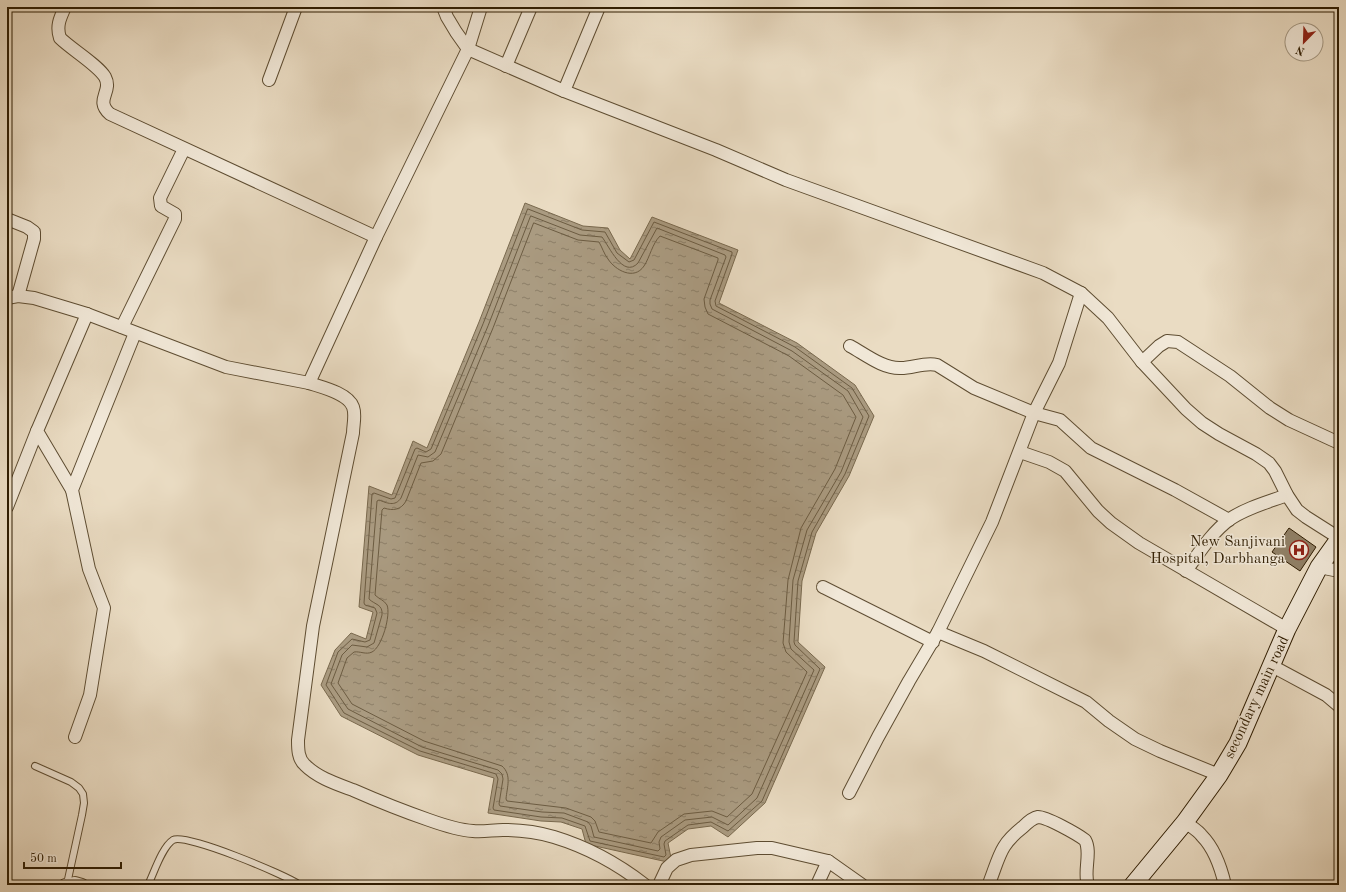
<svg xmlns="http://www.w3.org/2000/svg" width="1346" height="892" font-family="'Old Standard TT',serif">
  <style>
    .water { fill: url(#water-ripples); stroke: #79694e }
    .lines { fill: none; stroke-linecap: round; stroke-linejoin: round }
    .shore { stroke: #6c5c42; stroke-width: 1 }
    .building { fill: #908066; stroke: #2f1d02 }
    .lane-casing { stroke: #5e4d32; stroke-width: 8 }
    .street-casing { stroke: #5e4d32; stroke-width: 14 }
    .secondary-casing { stroke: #2f1d02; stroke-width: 19 }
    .lane { stroke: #f1e8d8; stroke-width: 6 }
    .street { stroke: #f1e8d8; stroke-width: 12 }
    .secondary { stroke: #f1e8d8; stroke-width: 17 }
    .labels { text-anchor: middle; stroke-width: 3; stroke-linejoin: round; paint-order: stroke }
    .poi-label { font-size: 15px; fill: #2f1d02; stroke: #f1e8d8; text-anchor: end }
    .street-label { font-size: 15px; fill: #2f1d02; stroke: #f1e8d8 }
  </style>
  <defs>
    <pattern id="water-ripples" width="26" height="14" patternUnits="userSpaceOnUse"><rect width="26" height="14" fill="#aa9b81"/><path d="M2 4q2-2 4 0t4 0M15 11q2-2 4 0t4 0" fill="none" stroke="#8b7e67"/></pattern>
  </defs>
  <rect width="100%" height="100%" fill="#eadcc3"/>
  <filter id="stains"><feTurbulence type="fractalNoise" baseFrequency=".005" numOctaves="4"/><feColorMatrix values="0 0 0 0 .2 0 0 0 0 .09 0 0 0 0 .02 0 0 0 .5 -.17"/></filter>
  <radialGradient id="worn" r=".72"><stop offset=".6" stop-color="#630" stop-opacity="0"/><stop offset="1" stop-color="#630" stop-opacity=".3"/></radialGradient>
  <polygon class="water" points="525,203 583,226 608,228 620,250 630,259 652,217 738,250 719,303 797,343 855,385 874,416 849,476 816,533 802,581 798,642 825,667 765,803 728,837 711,826 688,829 668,843 672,863 586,844 582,829 561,822 541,821 488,813 494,778 418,755 341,716 321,685 335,650 351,633 366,639 373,612 359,607 369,486 392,495 413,441 427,448 479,322"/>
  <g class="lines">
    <g class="shore">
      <polygon points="528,209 582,230 605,232 617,253 629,262 634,260 654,222 732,252 732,254 715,301 716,306 795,347 852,388 869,416 845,474 812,532 798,581 794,642 795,645 820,669 762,801 728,831 711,822 688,825 665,841 664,844 666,855 664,857 590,841 585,826 562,818 541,817 494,810 493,808 498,779 496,774 420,751 344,713 326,685 338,652 352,639 365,642 370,640 377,613 375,608 365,605 364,603 372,494 374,493 391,499 395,498 415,449 417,448 426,452 431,449 483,324"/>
      <path d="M 531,216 L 580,235 L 602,237 C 609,246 623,279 638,263 L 657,228 L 725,255 L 726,257 L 710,300 L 710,304 L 712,309 L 792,351 L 848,391 L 863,417 L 841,472 L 807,530 L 793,580 L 789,642 L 791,649 L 814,670 L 757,798 L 728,825 L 712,817 L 685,820 L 661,837 L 659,842 L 660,849 L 658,851 L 594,837 L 591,826 L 588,822 L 564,813 L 542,812 L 500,806 L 499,804 L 503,779 L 502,774 L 498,770 L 422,747 L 348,709 L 331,684 L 342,655 L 352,645 L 367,647 L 374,643 L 382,615 C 383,604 375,605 369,599 L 377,501 L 379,500 C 387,503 395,507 401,498 L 418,455 L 428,457 L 435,452 L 488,326 Z"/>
      <path d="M 534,223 L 578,240 L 599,242 C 602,247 604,254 608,259 C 615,270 634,281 644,266 C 650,257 652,244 660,236 L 718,258 L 718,260 L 704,299 L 705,307 L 708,314 L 789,356 L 843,395 L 856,417 L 835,469 L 801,528 L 788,580 L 783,643 L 786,652 L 807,672 L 752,794 L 727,817 L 712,811 L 684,814 L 658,832 L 651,843 L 599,832 L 595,821 L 591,817 L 566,808 L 507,801 L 506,799 C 507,787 512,775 502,766 L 424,741 L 352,704 L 338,683 L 347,658 L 354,652 C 360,651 366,655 372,652 C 382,647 391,615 387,605 C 384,600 379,599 375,595 L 382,510 L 384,508 C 393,511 401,510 406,501 L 421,463 L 433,461 L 441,454 L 493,328 Z"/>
    </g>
  </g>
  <polygon class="building" points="1289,528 1316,547 1300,571 1272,552"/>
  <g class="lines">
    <g class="lane-casing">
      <g id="lane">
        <polyline points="35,766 71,782 79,788 83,794 84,803 82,815 67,884"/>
        <path d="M 148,885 C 154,873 162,847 173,840 C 186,833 286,875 300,885"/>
      </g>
    </g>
    <g class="street-casing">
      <g id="street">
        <path d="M 65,7 C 60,18 56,26 60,38 C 71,49 98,65 105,77 C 113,92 94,100 110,114 L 376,237"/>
        <polyline points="443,7 447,17 456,32 468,49 564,91 716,150 786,180 1043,273 1081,293 1108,318 1142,362 1186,409 1202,423 1219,434 1256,454 1269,463 1275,471 1287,495 1297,510 1306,517 1339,538"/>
        <path d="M 481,7 L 468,49 L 376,237 L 309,383 C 321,387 348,393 353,407 C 356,415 353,425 353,433 L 313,626 L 298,740 C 298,749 298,759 305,765 C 318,778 337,784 353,790 C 378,801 403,811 429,820 C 443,825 458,830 473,831 C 483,832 493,830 503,830 C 521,830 537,832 554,837 C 587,847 618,864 645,885"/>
        <polyline points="506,66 531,7"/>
        <polyline points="269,80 296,7"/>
        <polyline points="564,91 599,7"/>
        <polyline points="7,219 27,227 34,232 34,239 18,296"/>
        <polyline points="7,298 18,296 34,298 87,314 226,367 309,383"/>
        <polyline points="122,327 175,219 175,214 161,206 160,198 184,149"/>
        <path d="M 850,346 C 865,354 883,369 901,368 C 913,368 925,362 937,365 L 974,388 L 1034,413 L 1060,420 L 1091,448 L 1175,490 L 1229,520"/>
        <polyline points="1142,362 1159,346 1167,341 1178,342 1230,376 1270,408 1289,420 1339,443"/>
        <polyline points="1020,452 1049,462 1065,471 1098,511 1111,523 1139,543 1287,629"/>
        <polyline points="72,490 37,431 87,314"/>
        <polyline points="7,507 37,431"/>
        <polyline points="1319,567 1339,571"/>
        <path d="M 1186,571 C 1199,553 1212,532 1230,519 C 1246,508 1268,502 1287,495"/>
        <polyline points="823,587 933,642"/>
        <polyline points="938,632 984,651 1086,702 1109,721 1135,739 1160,751 1219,775"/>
        <polyline points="1272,666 1326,695 1339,706"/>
        <polyline points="75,737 90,695 104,608 89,569 72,490 135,333"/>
        <polyline points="849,793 878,737 909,681 938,632 992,522 1034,413 1059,363 1081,293"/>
        <path d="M 1185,822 C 1190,826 1198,830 1202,836 C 1215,849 1221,868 1225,885"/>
        <path d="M 990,881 C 1000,855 1000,845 1023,827 C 1027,823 1032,818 1038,817 C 1047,817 1077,834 1085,840 C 1092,852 1083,872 1088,885"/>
        <polyline points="65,885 75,883 82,885"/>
        <polyline points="659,885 667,868 676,860 691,855 757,848 772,848 828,861 862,885"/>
        <polyline points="817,885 828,861"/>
      </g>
    </g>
    <g class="secondary-casing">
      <polyline id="secondary" points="1133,885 1185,822 1219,775 1238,743 1287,629 1319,567 1339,539"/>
    </g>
    <use href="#lane" class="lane"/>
    <use href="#street" class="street"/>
    <use href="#secondary" class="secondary"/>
  </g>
  <defs>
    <g id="hospital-ring" transform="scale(1)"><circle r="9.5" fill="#f1e8d8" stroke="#8f2418" stroke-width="1.5"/><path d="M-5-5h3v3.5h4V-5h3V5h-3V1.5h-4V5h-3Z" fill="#8f2418"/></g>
  </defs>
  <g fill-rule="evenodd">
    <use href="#hospital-ring" x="1299" y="550"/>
  </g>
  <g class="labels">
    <g class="poi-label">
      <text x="1285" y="546">New Sanjivani<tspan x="1285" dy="17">Hospital, Darbhanga</tspan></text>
    </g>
    <g class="street-label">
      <text transform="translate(1256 697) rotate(-65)" y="5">secondary main road</text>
    </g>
  </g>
  <rect width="1346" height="892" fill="none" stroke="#eadcc3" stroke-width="24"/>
  <rect x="8" y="8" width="1330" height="876" fill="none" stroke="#2f1d02" stroke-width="2"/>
  <rect x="12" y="12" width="1322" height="868" fill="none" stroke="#2f1d02"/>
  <g transform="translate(1304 42) rotate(203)"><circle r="19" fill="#f1e8d8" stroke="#a39782"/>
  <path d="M0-3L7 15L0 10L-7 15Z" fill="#8f2418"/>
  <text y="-6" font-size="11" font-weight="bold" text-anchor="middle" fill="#2f1d02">N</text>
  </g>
  <path d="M24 862v6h97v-6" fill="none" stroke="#2f1d02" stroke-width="2"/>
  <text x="30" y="862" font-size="12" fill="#2f1d02" stroke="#f1e8d8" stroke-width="3" paint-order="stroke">50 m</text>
  <rect width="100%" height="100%" filter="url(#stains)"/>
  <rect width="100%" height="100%" fill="url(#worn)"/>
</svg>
